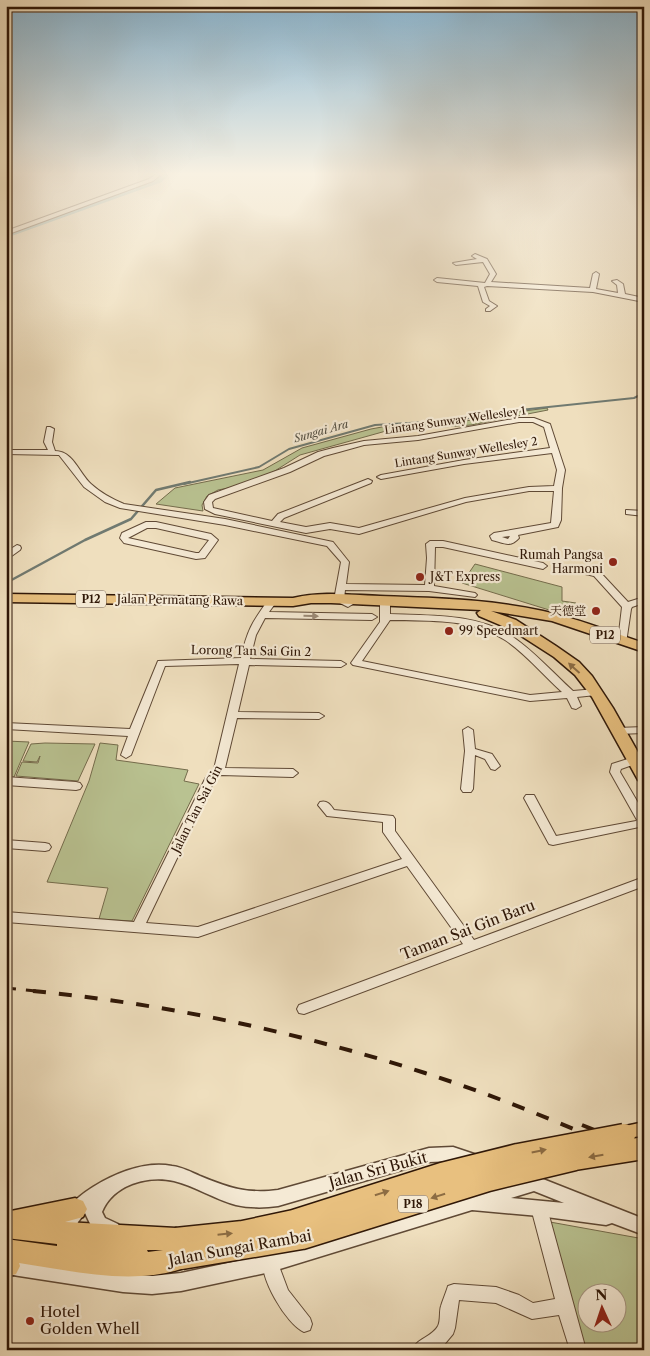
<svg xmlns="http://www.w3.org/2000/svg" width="650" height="1356" font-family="'Libre Caslon Text','Noto Serif SC',serif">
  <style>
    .green { fill: #b9c291; stroke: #746c4c; fill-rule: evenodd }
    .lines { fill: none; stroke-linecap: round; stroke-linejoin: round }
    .stream-far1 { stroke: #707a71; stroke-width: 2 }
    .stream { stroke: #707a71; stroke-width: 2.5 }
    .canal { stroke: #9bbcb7; stroke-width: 10 }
    .river { fill: #9bbcb7; fill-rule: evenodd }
    .minor-casing { stroke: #5f4935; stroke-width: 2 }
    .tertiary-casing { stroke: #5f4935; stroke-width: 3 }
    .primary-casing { stroke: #2f1707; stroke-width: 3 }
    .minor { fill: #f5ead5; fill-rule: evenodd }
    .tertiary { fill: #f5ead5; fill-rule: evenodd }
    .primary { fill: #e8c07f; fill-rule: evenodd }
    .rail-far1 { stroke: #2f1707; stroke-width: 3; stroke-dasharray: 10 10; stroke-linecap: butt }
    .rail { stroke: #2f1707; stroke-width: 4; stroke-dasharray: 13 13; stroke-linecap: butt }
    .primary-bridge-casing { stroke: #2f1707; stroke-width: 25; stroke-linecap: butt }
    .primary-bridge { stroke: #e8c07f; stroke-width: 22 }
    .oneway { fill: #9c8b78 }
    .oneway2 { fill: #8c6c43 }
    .poi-dot { fill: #8f2418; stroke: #f5ead5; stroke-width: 2 }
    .labels { text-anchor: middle; stroke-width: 4.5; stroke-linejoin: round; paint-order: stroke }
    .far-street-label { font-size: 11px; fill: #2f1707; stroke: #f5ead5 }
    .far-water-label { font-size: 11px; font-style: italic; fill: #555145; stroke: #f5ead5 }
    .shield { fill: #f5ead5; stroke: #6a5645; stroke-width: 1 }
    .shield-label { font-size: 11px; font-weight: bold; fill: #2f1707 }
    .poi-label { font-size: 12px; fill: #2f1707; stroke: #f5ead5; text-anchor: end }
    .street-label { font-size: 12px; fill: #2f1707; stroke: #f5ead5 }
    .near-street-label { font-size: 15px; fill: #2f1707; stroke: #f5ead5 }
    .near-poi-label { font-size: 15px; fill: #2f1707; stroke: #f5ead5; text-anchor: start }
  </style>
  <rect width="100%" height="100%" fill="#efdfbe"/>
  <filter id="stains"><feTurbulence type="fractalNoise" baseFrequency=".004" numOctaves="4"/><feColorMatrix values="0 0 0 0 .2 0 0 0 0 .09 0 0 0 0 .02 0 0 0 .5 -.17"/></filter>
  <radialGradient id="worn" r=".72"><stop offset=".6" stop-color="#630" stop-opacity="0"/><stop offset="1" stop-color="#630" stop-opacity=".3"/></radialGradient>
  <g class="green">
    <polygon points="547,408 548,410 471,425 386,431 300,455 270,474 244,485 218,490 207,496 202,505 203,511 156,504 175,488 263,470 302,448 371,429 382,427 460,422 509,413"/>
    <polygon points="475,564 562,587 562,601 576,603 575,618 462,583"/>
    <polygon points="6,741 29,742 14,777 6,776"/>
    <polygon points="45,743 95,744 78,781 16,776 22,762 38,763 40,756 37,762 23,761 31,744"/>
    <polygon points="100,743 118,745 116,760 188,770 184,781 199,784 132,921 99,919 108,888 47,882 89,781"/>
    <path d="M 550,1222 L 644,1239 L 644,1350 L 584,1350 ZM 588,1294 L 618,1294 L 618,1324 L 588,1324 Z"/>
  </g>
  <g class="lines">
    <polyline class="stream-far1" points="184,484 259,467 289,449 375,425 460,420 492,413 634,398 644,393"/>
    <polyline class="stream" points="6,583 85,540 131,519 156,490 190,482"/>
    <polyline class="canal" points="6,172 7,172"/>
    <polygon class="river" points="163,172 172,172 162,182 6,238 6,232 156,178"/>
    <g class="minor-casing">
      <g id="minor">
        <polygon points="159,172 164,172 153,181 6,235 6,231 149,179"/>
        <polygon points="475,254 487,259 496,274 491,282 590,288 593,274 596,272 599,274 596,289 618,293 617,285 612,281 617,280 623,284 625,294 644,298 644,302 593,292 487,286 484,287 489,301 497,306 490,311 486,311 486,309 490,306 483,302 478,286 437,282 434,280 437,278 485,283 490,274 483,262 456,265 453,263 477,259 472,256"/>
        <path d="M 519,418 L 534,418 L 550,424 L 565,470 L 562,488 L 561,520 L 558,527 L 518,535 L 519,538 C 510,548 504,543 492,540 L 490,536 L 494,533 L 551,523 L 554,491 L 529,491 L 466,502 L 359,534 L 330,529 L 306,533 L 215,514 L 205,509 L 204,502 L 209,495 L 284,468 L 318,452 L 333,448 L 364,441 L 418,436 ZM 519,422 L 533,422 L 544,427 L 550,448 L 464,460 L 381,475 L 377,477 L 381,479 L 464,464 L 552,453 L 557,470 L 554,486 L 529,487 L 465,498 L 359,528 L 330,523 L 306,527 L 280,522 L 284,518 L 371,483 L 372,481 L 368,479 L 278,514 L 272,521 L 213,508 L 212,502 L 215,499 L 290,472 L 324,456 L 339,452 L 364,445 L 418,440 ZM 510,536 L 508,539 L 502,537 Z"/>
        <path d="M 47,427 L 50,427 L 54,429 L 52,442 L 55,451 C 73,451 79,473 91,484 C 101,493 112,499 124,504 L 225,519 L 333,542 L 349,562 L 346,584 L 425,585 L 427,558 L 426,544 L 430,541 L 443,541 L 543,563 L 547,566 L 543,569 L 443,547 L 435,547 L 434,586 L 475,593 L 477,595 L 475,597 L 429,591 L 345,590 L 344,599 L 353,604 L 348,607 L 334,600 L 341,562 L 327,546 L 225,525 L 120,508 L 105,502 L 84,487 L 59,455 L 6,454 L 6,450 L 48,450 L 44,442 Z"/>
        <polygon points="626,510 644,511 644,516 626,514"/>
        <path d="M 146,522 L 156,522 L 211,534 L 218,540 L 205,558 L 196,559 L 124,543 L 120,538 L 122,533 ZM 147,528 L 156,528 L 209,540 L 199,553 L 196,553 L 128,538 Z"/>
        <polygon points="17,545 20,546 21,548 20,550 6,560 6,552"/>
        <polygon points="584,568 600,572 628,602 644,597 644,603 632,607 631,609 626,643 620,643 618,641 622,607 594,576 581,573 580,571 581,569"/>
        <path d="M 272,598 L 277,601 L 269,612 L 372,614 L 377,617 L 372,620 L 265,618 L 256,635 L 250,659 L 341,661 L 346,664 L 341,667 L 249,665 L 238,712 L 319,713 L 324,716 L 319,719 L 237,718 L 225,768 L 293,769 L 298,773 L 293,777 L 221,775 L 215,779 L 146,923 L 198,927 L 402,859 L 383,832 L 383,822 L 327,816 L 318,805 L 320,802 C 327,800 330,804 334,810 L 393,816 L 395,819 L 395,831 L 474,940 L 644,877 L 644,886 L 304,1014 L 299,1013 L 297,1009 L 299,1005 L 463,944 L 407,866 L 198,937 L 6,922 L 6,912 L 134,922 L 206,777 L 214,769 L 239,664 L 165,666 L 131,755 L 126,758 L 121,755 L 128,736 L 6,729 L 6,723 L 130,729 L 158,661 L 241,658 C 247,631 252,622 269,599 Z"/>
        <path d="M 385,602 L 390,605 L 390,614 C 430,616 478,613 513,637 C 535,652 553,673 573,691 L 596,689 L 601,692 L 596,695 L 577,697 L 581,706 L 576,709 L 572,708 L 567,698 L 530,701 L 353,665 L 351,663 L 380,622 L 380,605 ZM 390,620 C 428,621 472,618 505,640 C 526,654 543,675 562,692 L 530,695 L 362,661 Z"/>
        <polygon points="468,727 473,730 475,749 492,754 500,766 495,770 491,769 485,759 475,755 473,789 471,792 463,792 461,789 465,751 463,730"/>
        <polygon points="644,727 644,733 617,734 612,731 617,728"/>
        <polygon points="634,757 639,761 638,763 621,769 620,772 644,813 644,826 553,845 549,844 524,798 526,795 534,795 556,836 636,821 637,820 610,772 612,764"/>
        <polygon points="6,777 76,782 80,783 82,786 80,789 76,790 6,785"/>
        <polygon points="6,840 45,843 49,844 51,847 49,850 45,851 6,848"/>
        <path d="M 539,1201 L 544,1203 L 547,1208 L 586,1350 L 570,1350 L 559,1315 L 532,1319 L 496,1303 L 459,1300 L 455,1328 L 453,1334 L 443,1346 L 438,1350 L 412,1350 C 416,1339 432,1337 438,1326 C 441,1320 439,1312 441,1306 C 443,1299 446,1293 448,1286 L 454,1284 L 496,1287 L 519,1295 L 533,1303 L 555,1299 L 531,1208 L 534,1203 Z"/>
        <path d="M 270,1255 L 276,1258 L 288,1290 L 310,1318 L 312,1324 L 310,1330 L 304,1332 C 287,1325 257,1275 264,1258 Z"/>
      </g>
    </g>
    <g class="tertiary-casing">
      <g id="tertiary">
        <path d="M 453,1147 L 483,1157 L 485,1162 L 483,1167 L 477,1169 L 453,1161 L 429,1162 L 278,1206 C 264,1208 250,1208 236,1205 C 214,1199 195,1186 174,1181 C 147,1175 113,1185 102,1212 L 105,1218 L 118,1224 L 121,1230 L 118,1236 L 112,1238 L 93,1230 L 85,1213 L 78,1222 L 72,1240 L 66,1242 L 60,1240 L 57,1234 C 62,1211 74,1199 93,1187 C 116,1173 144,1161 172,1166 C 182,1167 191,1172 200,1176 C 229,1188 247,1194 278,1190 L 429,1148 Z"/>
        <path d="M 515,1168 L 644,1219 L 644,1235 L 612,1223 L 606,1225 L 539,1216 L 472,1210 L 270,1272 L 181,1291 L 152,1294 L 123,1292 L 6,1274 L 6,1258 L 8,1257 L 123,1274 L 152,1276 L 181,1273 L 270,1254 L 512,1183 L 509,1181 L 507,1176 L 509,1171 ZM 534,1191 L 564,1203 L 511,1198 Z"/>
      </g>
    </g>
    <g class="primary-casing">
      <g id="primary">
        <path d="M 6,594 L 293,598 C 321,591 351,595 380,596 C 434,598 489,599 543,611 C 577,618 610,632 644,643 L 644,652 L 552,621 L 491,611 L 516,620 L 556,646 L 579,662 L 592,676 L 613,708 L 644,763 L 644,781 L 638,780 L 592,697 L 575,675 L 554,657 L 512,630 L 479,616 L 477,613 L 481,610 L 331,603 L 311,603 L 293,606 L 6,602 Z"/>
        <polygon points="644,1122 644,1142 624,1145 616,1142 613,1135 616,1128"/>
        <path d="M 75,1198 L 83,1201 L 87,1209 L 83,1217 L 65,1222 L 176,1228 L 184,1231 L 188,1239 L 183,1247 L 190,1250 L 194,1258 L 190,1266 C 136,1287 74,1271 19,1263 L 20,1266 L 16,1274 L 6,1277 L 6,1239 L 57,1246 L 57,1244 L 6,1238 L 6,1212 ZM 147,1250 L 163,1250 L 148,1252 Z"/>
      </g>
    </g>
    <use href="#minor" class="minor"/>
    <use href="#tertiary" class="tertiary"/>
    <use href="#primary" class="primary"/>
    <polyline class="rail-far1" points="6,988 45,992"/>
    <g class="rail">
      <path d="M 33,991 C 166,1004 298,1032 425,1073 C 500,1097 572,1128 644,1159"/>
      <polyline points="582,1125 644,1150"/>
    </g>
    <g class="primary-bridge-casing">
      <g id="primary-bridge">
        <polyline points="176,1239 243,1232 294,1221 442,1174 518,1155 624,1135"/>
        <polyline points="182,1258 302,1238 488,1180 575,1159 644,1148"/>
      </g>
    </g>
    <use href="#primary-bridge" class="primary-bridge"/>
  </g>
  <defs><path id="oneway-solid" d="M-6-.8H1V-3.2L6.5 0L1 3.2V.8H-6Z" transform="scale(1.25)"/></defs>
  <use class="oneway" href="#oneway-solid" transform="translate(311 616) rotate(1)"/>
  <g class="oneway2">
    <use href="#oneway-solid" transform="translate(574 668) rotate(-138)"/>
    <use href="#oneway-solid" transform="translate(539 1151) rotate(-12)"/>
    <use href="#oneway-solid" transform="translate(596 1156) rotate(170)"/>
    <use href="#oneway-solid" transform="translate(382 1193) rotate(-18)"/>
    <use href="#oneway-solid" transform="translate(438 1196) rotate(162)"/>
    <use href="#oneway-solid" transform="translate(225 1234) rotate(-6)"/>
  </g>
  <linearGradient id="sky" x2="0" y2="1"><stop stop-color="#89b7d4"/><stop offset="0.48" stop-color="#f8f1e2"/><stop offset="1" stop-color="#f8f1e2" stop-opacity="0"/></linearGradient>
  <rect width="650" height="362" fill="url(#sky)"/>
  <g class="poi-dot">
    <circle cx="613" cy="562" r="5"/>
    <circle cx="420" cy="577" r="5"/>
    <circle cx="596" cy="611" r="5"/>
    <circle cx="449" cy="631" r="5"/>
    <circle cx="30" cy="1321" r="5"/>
  </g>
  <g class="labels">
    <g class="far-street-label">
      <text transform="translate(455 420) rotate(-8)" y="4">Lintang Sunway Wellesley 1</text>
      <text transform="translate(466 452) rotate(-9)" y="4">Lintang Sunway Wellesley 2</text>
    </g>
    <g class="far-water-label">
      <text transform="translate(321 431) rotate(-16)" y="4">Sungai Ara</text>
    </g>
    <g class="shield">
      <rect x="76" y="590.5" width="30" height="17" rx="4"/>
      <rect x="590" y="626.5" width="30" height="17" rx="4"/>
      <rect x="398" y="1195.5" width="30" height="17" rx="4"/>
    </g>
    <g class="shield-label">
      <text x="91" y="603">P12</text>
      <text x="605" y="639">P12</text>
      <text x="413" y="1208">P18</text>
    </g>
    <g class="poi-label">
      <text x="603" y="559">Rumah Pangsa<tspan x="603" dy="14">Harmoni</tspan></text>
      <text x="430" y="581" text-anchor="start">J&amp;T Express</text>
      <text x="586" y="615">天德堂</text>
      <text x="459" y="635" text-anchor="start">99 Speedmart</text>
    </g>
    <g class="street-label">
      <text transform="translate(180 600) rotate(1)" y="4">Jalan Permatang Rawa</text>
      <text transform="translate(251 651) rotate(1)" y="4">Lorong Tan Sai Gin 2</text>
      <text transform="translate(197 809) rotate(-63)" y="4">Jalan Tan Sai Gin</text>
    </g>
    <g class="near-street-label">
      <text transform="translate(468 930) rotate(-21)" y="5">Taman Sai Gin Baru</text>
      <text transform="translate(378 1170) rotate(-15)" y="5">Jalan Sri Bukit</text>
      <text transform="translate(240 1248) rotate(-10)" y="5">Jalan Sungai Rambai</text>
    </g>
    <g class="near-poi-label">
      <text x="40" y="1317">Hotel<tspan x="40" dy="17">Golden Whell</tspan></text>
    </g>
  </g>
  <rect width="650" height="1356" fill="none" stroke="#efdfbe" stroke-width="25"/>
  <rect x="8" y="8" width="635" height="1341" fill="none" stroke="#2f1707" stroke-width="2.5"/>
  <rect x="12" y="12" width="625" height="1331" fill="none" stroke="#2f1707"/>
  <g transform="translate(602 1308) rotate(357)"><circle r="24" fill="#f5ead5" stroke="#a69683"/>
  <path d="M0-4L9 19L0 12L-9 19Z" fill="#8f2418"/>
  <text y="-8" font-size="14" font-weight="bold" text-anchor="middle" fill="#2f1707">N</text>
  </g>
  <rect width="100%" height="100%" filter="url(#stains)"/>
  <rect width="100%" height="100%" fill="url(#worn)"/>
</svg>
